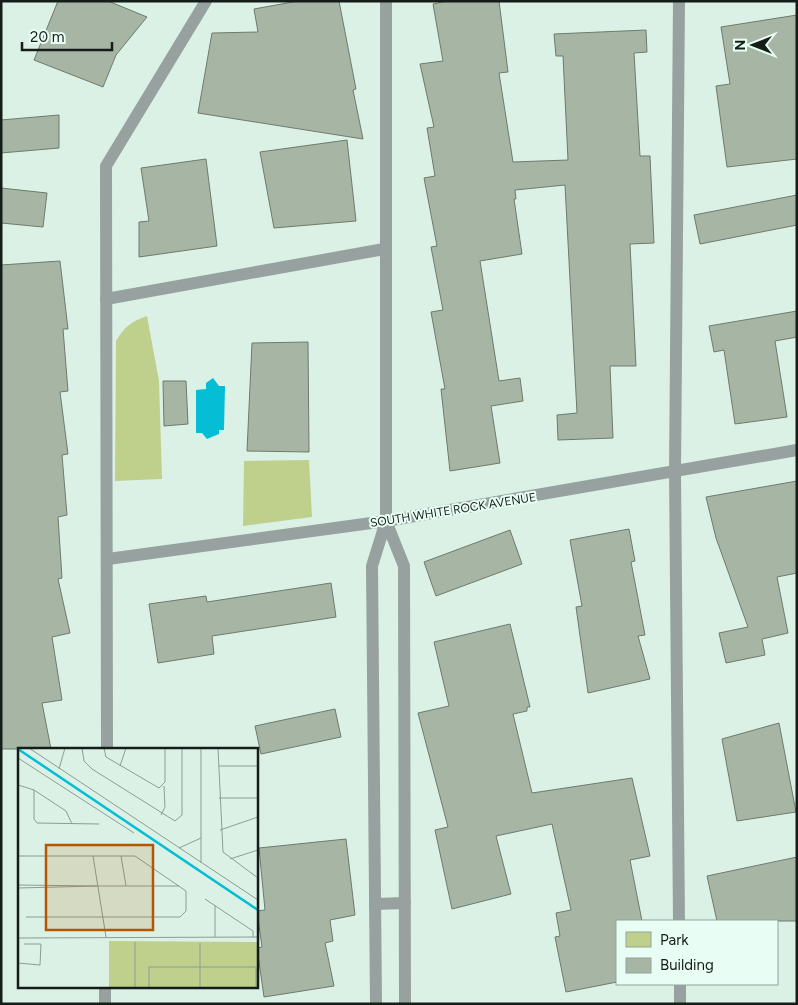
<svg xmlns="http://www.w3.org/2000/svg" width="798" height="1005" font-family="Figtree,sans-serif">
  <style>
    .green { fill: #bfd08c }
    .water { fill: #05bdd4 }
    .building { fill: #a7b5a5; stroke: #6e7b6c }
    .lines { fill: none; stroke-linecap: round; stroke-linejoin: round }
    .lane { stroke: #97a2a0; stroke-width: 12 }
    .labels { text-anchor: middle; stroke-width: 4; stroke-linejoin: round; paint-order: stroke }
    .street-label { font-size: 12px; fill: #151d19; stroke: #e8fef4 }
    .inset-river { fill: none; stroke: #05bdd4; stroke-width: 2.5 }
    .inset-road { fill: none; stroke: #8c9c94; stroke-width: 1 }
    .view { fill: #b45702; fill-opacity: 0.15; stroke: #b45702; stroke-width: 2.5 }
    .inset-edge { fill: none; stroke: #151d19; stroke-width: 2.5 }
  </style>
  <rect width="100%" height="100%" fill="#dbf1e6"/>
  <g class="green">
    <path d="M 147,316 L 159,381 L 162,479 L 115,481 L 116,341 C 124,327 132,321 147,316 Z"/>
    <polygon points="309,460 312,517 243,526 244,461"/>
  </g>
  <polygon class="water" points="213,378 219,386 225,386 224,430 219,430 219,434 207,439 202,433 196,433 196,390 206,389 206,383"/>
  <g class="building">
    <polygon points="58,1 108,1 147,17 116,55 103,87 34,60"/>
    <polygon points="298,1 339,1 356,89 353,90 363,139 198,113 212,33 258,32 254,9"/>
    <polygon points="447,1 499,1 508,72 499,73 513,162 568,160 563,56 556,56 554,34 646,30 647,52 634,53 640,156 650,156 654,243 630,244 636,366 610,366 613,438 558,440 557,415 577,413 565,185 515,190 516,199 514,199 522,254 480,261 499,381 520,378 523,401 491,406 500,463 450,471 441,389 445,389 431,312 443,310 431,247 437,246 424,178 435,176 427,128 434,127 420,64 443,61 433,4"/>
    <polygon points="797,15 797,159 727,167 716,86 730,84 721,27"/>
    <polygon points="59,115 59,148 1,153 1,120"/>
    <polygon points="347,140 356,221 274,228 260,152"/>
    <polygon points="206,159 217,246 139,257 139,222 149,221 141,168"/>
    <polygon points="1,188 47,193 43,227 1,223"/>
    <polygon points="797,195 797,225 700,244 694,215"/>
    <polygon points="60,261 68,329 63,329 68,391 60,392 68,454 62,455 67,515 58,517 62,578 58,579 70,633 52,637 62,700 42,703 51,749 1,749 1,265"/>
    <polygon points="797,311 797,337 775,341 787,417 735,424 724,350 714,352 709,326"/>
    <polygon points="308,342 309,452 247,451 252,343"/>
    <polygon points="163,381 186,381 188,424 164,426"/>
    <polygon points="797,481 797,573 777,577 788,633 762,639 765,655 726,663 719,633 748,627 716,538 706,497"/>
    <polygon points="629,529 635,561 631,562 645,635 638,636 650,679 588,693 576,607 582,606 570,540"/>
    <polygon points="510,530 522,564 436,596 424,562"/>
    <polygon points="331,583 336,617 212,636 214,654 158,663 149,604 206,596 207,602"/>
    <polygon points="510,624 530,707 527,707 527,711 513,714 532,793 632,778 650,856 630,860 642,921 617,921 617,982 566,992 555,937 560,936 556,913 571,910 552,824 496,836 511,894 452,909 435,830 448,827 418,713 449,706 434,642"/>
    <polygon points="335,709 341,737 261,754 255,726"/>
    <polygon points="779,723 796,812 737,821 722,739"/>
    <polygon points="346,839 355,915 330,920 333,941 325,943 334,986 264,997 257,948 262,947 257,911 265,910 259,848"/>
    <polygon points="797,857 797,921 717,921 707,876"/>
  </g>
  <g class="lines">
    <g class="lane">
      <polyline points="386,1 386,521"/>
      <polyline points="679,1 675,472 679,921"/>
      <polyline points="106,299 384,249"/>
      <polyline points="108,559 386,521 797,450"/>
      <polyline points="107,749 106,166 206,1"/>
      <polyline points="375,904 405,903"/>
      <polyline points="680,984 680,1004"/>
      <polyline points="105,1004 105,986"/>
      <polyline points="376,1004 372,566 386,521 404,566 405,1004"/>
    </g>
  </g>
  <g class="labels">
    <g class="street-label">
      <text transform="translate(453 510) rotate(-9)" y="4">SOUTH WHITE ROCK AVENUE</text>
    </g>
  </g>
  <g transform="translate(18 748)">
    <rect width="240" height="240" fill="#dbf1e6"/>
    <path d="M 91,193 L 240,194 L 240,240 L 91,240 Z" fill="#bfd08c"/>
    <path class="inset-river" d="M 0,1 L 240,162"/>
    <path class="inset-road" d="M 11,0 L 240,152M 64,0 L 66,13 L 74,21 L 157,73 L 164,67 L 164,0M 86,0 L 88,9 L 141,40 L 147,34 L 147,0M 200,0 L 205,104 L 240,130M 0,10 L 116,85M 102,18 L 108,0M 201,18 L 240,18M 41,21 L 47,0M 0,37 L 16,42 L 48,63 L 54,76M 16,42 L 16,71 L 19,75 L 81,76M 201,50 L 240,50M 143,67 L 147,59 L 146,38M 202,82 L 240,69M 161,100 L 183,90M 0,108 L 117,108 L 168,143 L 168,163 L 162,169 L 8,169M 75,108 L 88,189M 103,108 L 108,138M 212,111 L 240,102M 183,115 L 183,0M 0,137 L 79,138 L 0,140M 79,138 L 161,138M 187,151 L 235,183 L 235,189M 197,157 L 197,189M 0,190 L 240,189M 0,215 L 22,217 L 23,196 L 6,196M 117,240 L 117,194M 131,240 L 131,219 L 238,219 L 238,240M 182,240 L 182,195"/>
    <path class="view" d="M 28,97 L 135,97 L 135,182 L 28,182 Z"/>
    <rect width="240" height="240" class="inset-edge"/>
  </g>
  <rect width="798" height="1005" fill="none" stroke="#151d19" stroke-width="5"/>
  <rect x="616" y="920" width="162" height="65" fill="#e8fef4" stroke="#94a49c"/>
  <rect x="626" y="932" width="25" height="15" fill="#bfd08c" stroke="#94a49c"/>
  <text x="660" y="945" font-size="15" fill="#151d19">Park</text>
  <rect x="626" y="958" width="25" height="15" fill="#a7b5a5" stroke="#94a49c"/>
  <text x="660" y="970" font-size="15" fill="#151d19">Building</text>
  <g transform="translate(753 45) rotate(270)" stroke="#e8fef4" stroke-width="4" paint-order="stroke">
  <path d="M0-4L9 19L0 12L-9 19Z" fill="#151d19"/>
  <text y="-8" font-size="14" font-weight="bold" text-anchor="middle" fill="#151d19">N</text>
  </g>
  <path d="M22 42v8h90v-8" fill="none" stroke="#151d19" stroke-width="2.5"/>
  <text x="30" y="42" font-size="15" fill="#151d19" stroke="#e8fef4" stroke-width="4" paint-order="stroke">20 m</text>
</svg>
